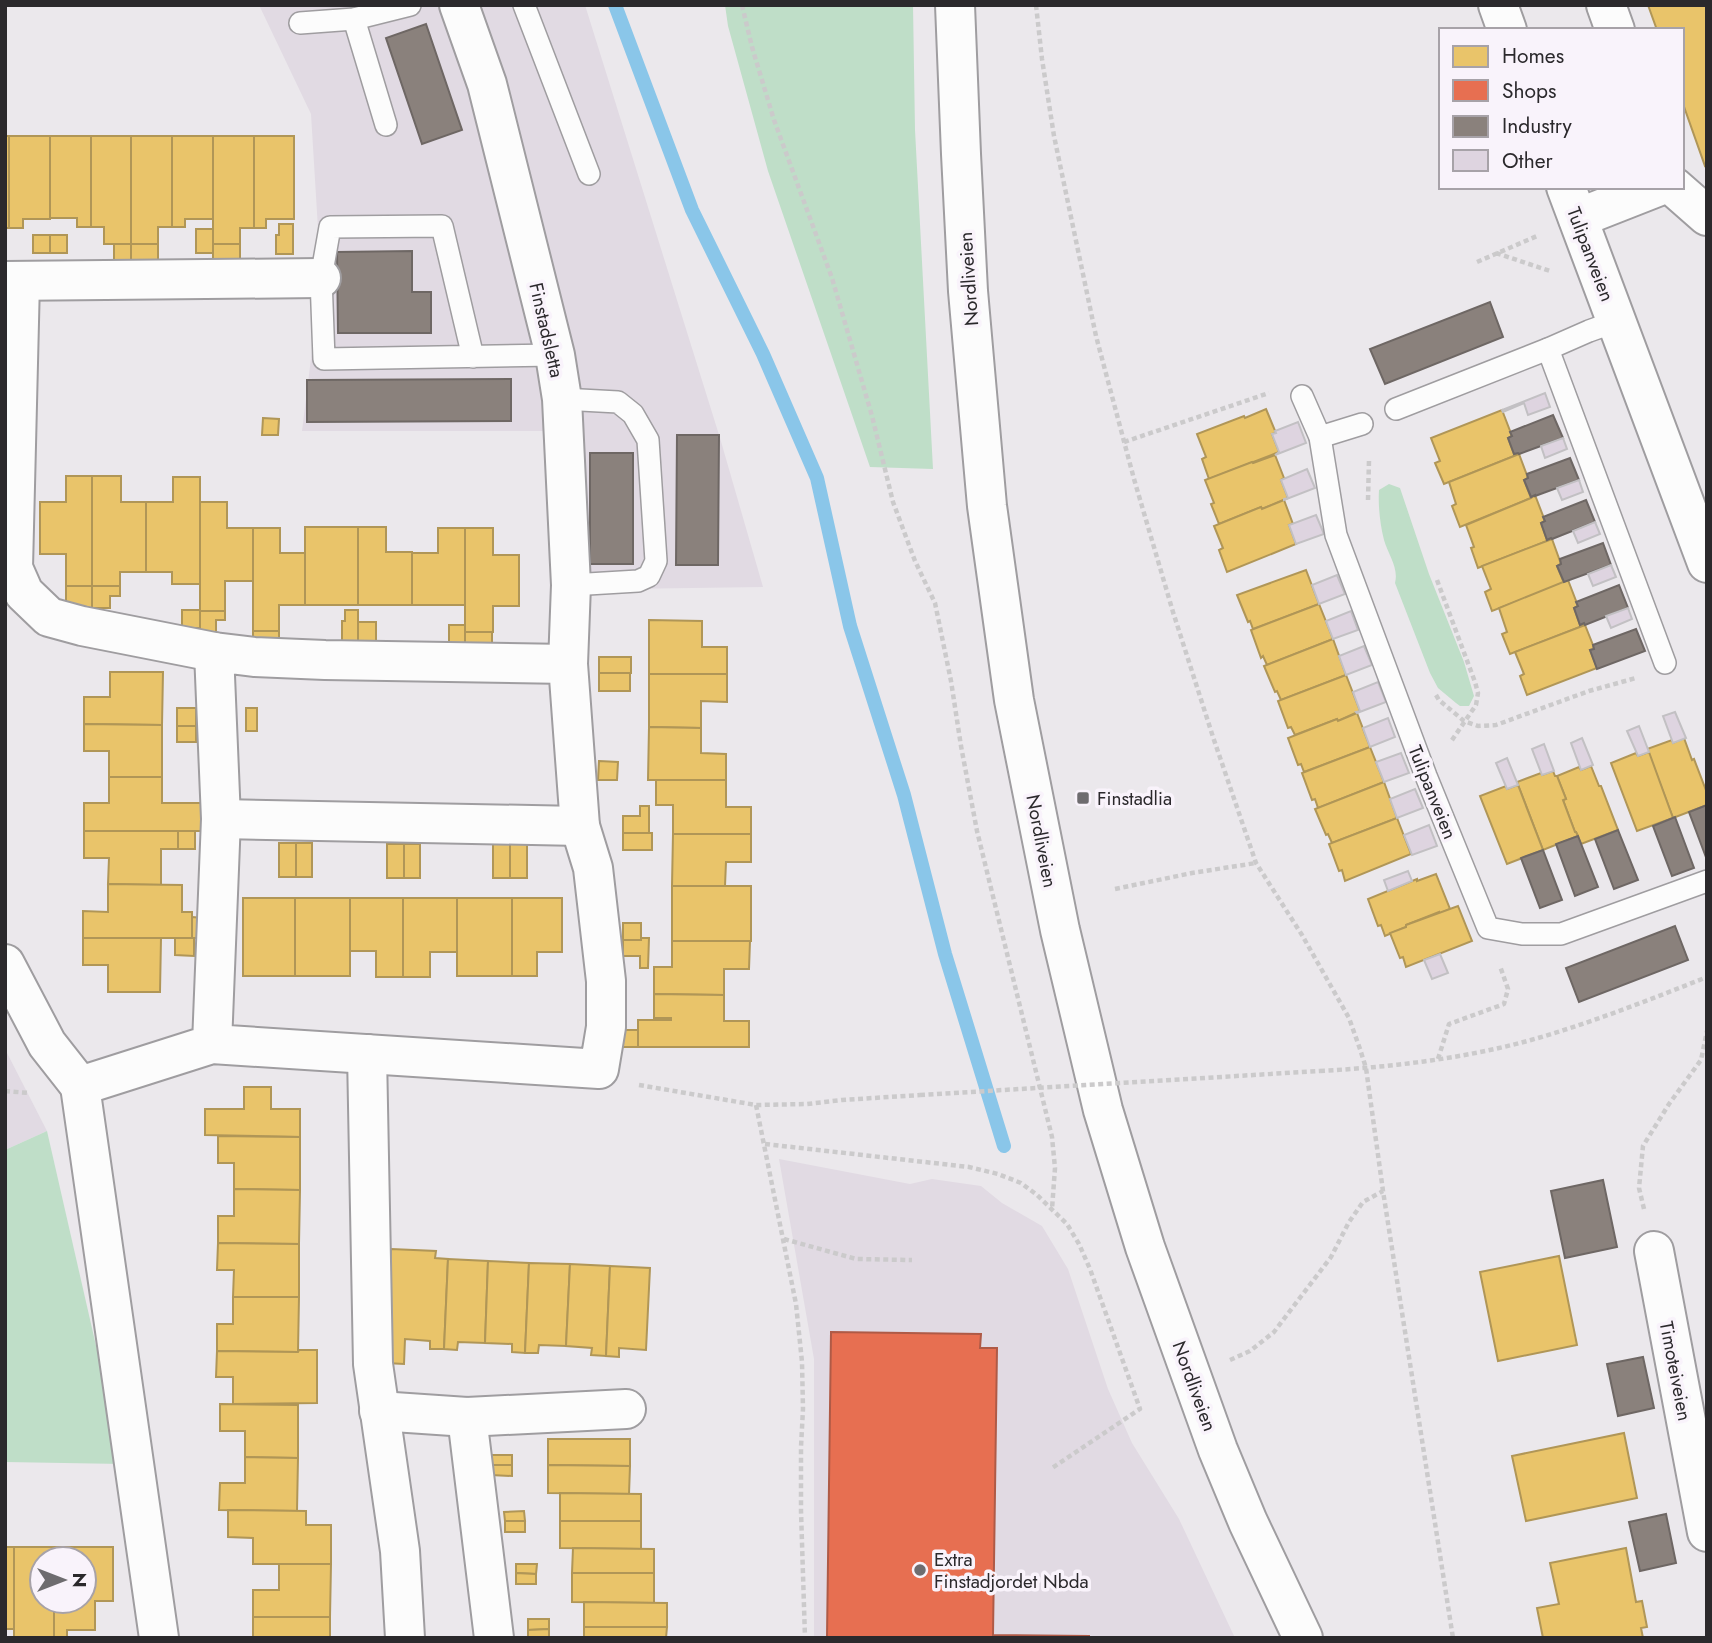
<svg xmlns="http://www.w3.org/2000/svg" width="1712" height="1643" font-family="Jost,sans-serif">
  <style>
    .built { fill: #e1dae3 }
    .green { fill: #bfdec8 }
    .homes { fill: #e9c46a; stroke: #b09657; stroke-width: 2 }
    .shops { fill: #e76f51; stroke: #af5a46; stroke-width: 2 }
    .industry { fill: #8a817c; stroke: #6e6764; stroke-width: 2 }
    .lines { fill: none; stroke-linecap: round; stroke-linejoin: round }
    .stream { stroke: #8ac6e9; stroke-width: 14 }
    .building { fill: #ded4e0; stroke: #c2c0c3; stroke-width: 2 }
    .lane-casing { stroke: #9f9da0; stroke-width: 24 }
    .street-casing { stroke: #9f9da0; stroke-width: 42 }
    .secondary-casing { stroke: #9f9da0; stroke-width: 42 }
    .path { stroke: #cbcacb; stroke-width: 4.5; stroke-dasharray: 5 3.5; stroke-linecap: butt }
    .lane { stroke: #fcfcfc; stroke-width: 21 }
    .street { stroke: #fcfcfc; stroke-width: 38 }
    .secondary { stroke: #fcfcfc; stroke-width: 38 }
    .path-bridge { stroke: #cbcacb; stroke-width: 4.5; stroke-dasharray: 5 3.5; stroke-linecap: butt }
    .poi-dot { fill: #6e6c6f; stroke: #f9f3fb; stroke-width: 2.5 }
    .labels { text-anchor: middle; stroke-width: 7; stroke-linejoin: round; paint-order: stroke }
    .street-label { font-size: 19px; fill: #2b292c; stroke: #f9f3fb }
    .poi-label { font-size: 19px; fill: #2b292c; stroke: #f9f3fb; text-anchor: start }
  </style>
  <rect width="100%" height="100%" fill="#ebe8ec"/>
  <g class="built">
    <polygon points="259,5 585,5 720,438 763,587 551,590 543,431 302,431 321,278 311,114"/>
    <polygon points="5,1049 47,1131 5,1150"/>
    <polygon points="779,1159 910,1184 932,1179 981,1186 1002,1203 1042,1226 1068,1269 1108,1389 1132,1443 1179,1519 1235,1638 814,1638 814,1359"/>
  </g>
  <g class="green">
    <polygon points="725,5 913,5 915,130 933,469 870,467 768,171 728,26"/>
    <path d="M 1389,484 L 1400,488 L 1429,574 L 1464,662 L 1474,696 L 1469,706 L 1460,706 L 1456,703 L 1438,688 L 1430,673 L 1395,583 C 1399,568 1388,554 1384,540 C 1380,524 1378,506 1379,490 Z"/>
    <polygon points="47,1131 123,1464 5,1462 5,1150"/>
  </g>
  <g class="homes">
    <polygon points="1648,5 1707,5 1707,165 1705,166 1682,101 1682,30 1657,30"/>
    <rect x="5" y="136" width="4" height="92"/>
    <polygon points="9,136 50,136 50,219 23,219 23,228 9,228"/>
    <polygon points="50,136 91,136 91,227 77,227 77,218 50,218"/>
    <polygon points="91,136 131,136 131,244 104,244 104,227 91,227"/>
    <polygon points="131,136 172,136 172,227 158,227 158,244 131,244"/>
    <polygon points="172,136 213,136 213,219 185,219 185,227 172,227"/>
    <polygon points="213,136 254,136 254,228 240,228 240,244 213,244"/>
    <polygon points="254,136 294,136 294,219 266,219 266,228 254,228"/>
    <polygon points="279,224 293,224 293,254 276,254 276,235 279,235"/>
    <rect x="196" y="229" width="17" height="24"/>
    <rect x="33" y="235" width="17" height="18"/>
    <rect x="50" y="235" width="17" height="18"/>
    <rect x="114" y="244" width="17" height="17"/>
    <rect x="131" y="244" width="27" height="17"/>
    <rect x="213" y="244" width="27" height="17"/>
    <polygon points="1266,409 1276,433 1272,434 1279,452 1209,479 1202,459 1206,457 1197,434 1244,416 1245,418"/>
    <polygon points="1502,410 1512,436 1508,438 1514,454 1518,453 1519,454 1444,484 1435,463 1440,461 1431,438"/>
    <polygon points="263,418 279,419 278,435 262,435"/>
    <polygon points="1519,454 1528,478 1524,480 1531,498 1460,527 1452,506 1456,504 1449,482"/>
    <polygon points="1275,455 1284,478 1281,480 1288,498 1262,509 1261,507 1219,524 1211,504 1214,503 1205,480 1252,462 1253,463"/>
    <polygon points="66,476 92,476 92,586 66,586 66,554 40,554 40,502 66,502"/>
    <polygon points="92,476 121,476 121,502 146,502 146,572 120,572 120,586 92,586"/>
    <polygon points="173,477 200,477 200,584 172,584 172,572 146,572 146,502 173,502"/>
    <polygon points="1535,495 1545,521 1541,523 1547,540 1551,538 1552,539 1478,568 1471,548 1474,547 1466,525 1531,498"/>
    <polygon points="1284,500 1293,524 1289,525 1296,544 1227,572 1219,550 1223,548 1214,526 1261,507 1262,509"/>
    <polygon points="200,502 227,502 227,528 253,528 253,581 225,581 225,611 200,611"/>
    <rect x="305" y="527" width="53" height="78"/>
    <polygon points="358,527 386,527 386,552 412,552 412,605 358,605"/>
    <polygon points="253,528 280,528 280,553 305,553 305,605 279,605 279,631 253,631"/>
    <polygon points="438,528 465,528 465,605 412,605 412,553 438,553"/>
    <polygon points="465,528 493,528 493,555 519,555 519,606 493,606 493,632 465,632"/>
    <polygon points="1552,539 1561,564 1557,566 1564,583 1492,611 1485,592 1491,589 1482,566"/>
    <polygon points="1306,570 1319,604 1253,629 1250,621 1248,622 1237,595"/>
    <polygon points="1568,580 1578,606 1574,608 1580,625 1584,623 1585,625 1510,654 1502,634 1507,632 1499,608"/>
    <rect x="66" y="586" width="26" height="22"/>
    <polygon points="92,586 120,586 120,596 110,596 110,608 92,608"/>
    <polygon points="1319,604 1333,639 1267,665 1263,656 1261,658 1251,630"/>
    <rect x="182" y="610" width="18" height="18"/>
    <polygon points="345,610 358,610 358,641 342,641 342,621 345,621"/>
    <polygon points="200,611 225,611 225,620 216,620 216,634 200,634"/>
    <polygon points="649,620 702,621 702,647 727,647 727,674 649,674"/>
    <rect x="358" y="622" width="18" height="19"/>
    <rect x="449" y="625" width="16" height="20"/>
    <polygon points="1585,625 1593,645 1594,649 1590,650 1597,668 1527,695 1520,676 1524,674 1515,652"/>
    <rect x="253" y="631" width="26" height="11"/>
    <rect x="465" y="632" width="27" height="13"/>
    <polygon points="1333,639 1346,675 1281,700 1277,691 1275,692 1264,666"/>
    <rect x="599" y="657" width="32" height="16"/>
    <polygon points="110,672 163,672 162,725 84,724 84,697 110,697"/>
    <rect x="599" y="673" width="31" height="18"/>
    <polygon points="649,674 727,674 727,702 701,701 701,728 649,727"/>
    <polygon points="1346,675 1360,711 1338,721 1337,719 1295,735 1291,727 1288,728 1278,701"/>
    <rect x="177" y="708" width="19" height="18"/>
    <rect x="246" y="708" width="11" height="23"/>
    <polygon points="1357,713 1370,747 1304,772 1301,764 1298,765 1288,738 1337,719 1338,721"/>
    <polygon points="84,724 162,725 162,777 109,777 109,751 84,751"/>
    <rect x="177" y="726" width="19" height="16"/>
    <polygon points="649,727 701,728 701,753 726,754 726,780 648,780"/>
    <polygon points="1684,738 1692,760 1694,759 1707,793 1707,805 1673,818 1647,749 1672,740 1673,743"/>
    <polygon points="1370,747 1384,782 1318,808 1315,799 1312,800 1302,773"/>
    <polygon points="1649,752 1673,818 1637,831 1611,763 1636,753 1638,756"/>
    <polygon points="599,761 618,762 617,780 598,780"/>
    <polygon points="1591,766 1599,786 1601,786 1618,830 1581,844 1576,832 1575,832 1563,800 1566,799 1557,776 1579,767 1581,770"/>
    <polygon points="1553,771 1555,776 1557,776 1566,799 1563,800 1575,832 1576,832 1578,836 1543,850 1517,782 1541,773 1542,775"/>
    <polygon points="109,777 162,777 162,803 203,803 203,831 84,831 84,803 109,803"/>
    <polygon points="656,780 726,780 726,807 751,807 751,834 673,834 673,805 656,805"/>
    <polygon points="1384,782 1397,818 1332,843 1328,834 1326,835 1315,809"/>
    <polygon points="1518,785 1543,850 1507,864 1480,796 1506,786 1507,789"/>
    <polygon points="640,806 649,806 649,833 623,833 623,816 640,816"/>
    <polygon points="1397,818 1411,854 1345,881 1342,870 1339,871 1329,844"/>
    <polygon points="84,831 178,831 178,849 161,849 161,885 108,884 109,858 84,858"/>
    <rect x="178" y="831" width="17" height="18"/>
    <rect x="623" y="833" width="29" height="17"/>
    <polygon points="673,834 751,834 751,862 726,862 725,886 672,886"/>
    <rect x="279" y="843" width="17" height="34"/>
    <rect x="296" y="843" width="16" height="34"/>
    <rect x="387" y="844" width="17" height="34"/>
    <rect x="404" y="844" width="16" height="34"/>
    <rect x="493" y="844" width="17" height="34"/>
    <rect x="510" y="844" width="17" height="34"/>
    <polygon points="1436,874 1450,909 1439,914 1439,912 1406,925 1406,927 1385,936 1381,925 1378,926 1368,899 1417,879 1417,881"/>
    <polygon points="108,884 182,885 182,912 192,912 192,938 83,938 83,911 108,912"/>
    <rect x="672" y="886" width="79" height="55"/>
    <rect x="243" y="898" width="52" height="78"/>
    <rect x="295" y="898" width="55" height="78"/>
    <polygon points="350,898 403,898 403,977 376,977 376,951 350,951"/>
    <polygon points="403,898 457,898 457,952 430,952 430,977 403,977"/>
    <rect x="457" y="898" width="55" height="78"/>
    <polygon points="512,898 562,898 562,952 537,952 537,976 512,976"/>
    <polygon points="1458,906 1472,941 1406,967 1403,957 1400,958 1390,933 1406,927 1406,925"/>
    <polygon points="192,917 203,918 203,938 192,938"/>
    <rect x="623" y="923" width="18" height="17"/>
    <polygon points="83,938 161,938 160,992 108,992 108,965 83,965"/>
    <polygon points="175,938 194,938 194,956 175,955"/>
    <polygon points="641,938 649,938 648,968 640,968 640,956 623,956 623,940 641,940"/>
    <polygon points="672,941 750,941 749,969 724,969 724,995 654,994 654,967 672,967"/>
    <polygon points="654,994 724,995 724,1021 749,1021 749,1047 638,1047 638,1020 671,1020 671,1018 654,1018"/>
    <polygon points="623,1030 638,1030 638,1047 622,1047"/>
    <polygon points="244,1087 271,1087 271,1109 300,1109 300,1137 205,1135 205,1109 244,1109"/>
    <polygon points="218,1136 300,1137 300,1190 234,1189 234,1163 218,1163"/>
    <polygon points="234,1189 300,1190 299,1244 218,1243 218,1216 234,1216"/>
    <polygon points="218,1243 299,1244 299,1297 233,1297 234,1270 217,1270"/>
    <polygon points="391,1249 436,1251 435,1258 448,1259 444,1349 430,1349 430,1341 405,1339 404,1364 386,1363"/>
    <polygon points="1559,1256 1577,1345 1498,1361 1480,1272"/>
    <polygon points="448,1259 488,1261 485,1343 458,1342 457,1350 444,1349"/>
    <polygon points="488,1261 529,1263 525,1353 512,1352 512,1344 485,1343"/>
    <polygon points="529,1263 570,1264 566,1346 539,1345 538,1353 525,1353"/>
    <polygon points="570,1264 610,1266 606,1356 591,1355 592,1348 566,1346"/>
    <polygon points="610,1266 650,1268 646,1350 619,1348 619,1357 606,1356"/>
    <polygon points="233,1297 299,1297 298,1352 217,1351 217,1324 233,1324"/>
    <polygon points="299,1350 317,1350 317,1403 233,1404 233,1377 216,1377 217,1351 298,1352"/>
    <polygon points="220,1404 298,1405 298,1458 245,1457 245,1431 220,1431"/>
    <polygon points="1624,1433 1637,1498 1526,1521 1512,1456"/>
    <polygon points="548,1439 630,1439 630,1466 548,1465"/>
    <rect x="491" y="1455" width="21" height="10"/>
    <polygon points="245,1457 298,1458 297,1511 219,1510 220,1483 245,1483"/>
    <polygon points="491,1465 512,1465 512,1476 491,1475"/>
    <polygon points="548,1465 630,1466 629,1494 548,1493"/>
    <polygon points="560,1493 641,1494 641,1521 560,1521"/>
    <polygon points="228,1510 306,1511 306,1525 331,1525 331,1564 253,1564 253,1538 228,1537"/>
    <polygon points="524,1511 525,1521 505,1521 504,1512"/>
    <rect x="505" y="1521" width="20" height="11"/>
    <polygon points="560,1521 641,1521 641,1549 560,1548"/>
    <rect x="5" y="1547" width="9" height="82"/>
    <polygon points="14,1547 54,1547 54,1559 42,1559 42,1601 54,1601 54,1637 14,1638"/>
    <polygon points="54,1547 113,1547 113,1601 95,1601 95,1630 67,1630 67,1637 54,1637 54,1601 84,1601 84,1559 54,1559"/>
    <polygon points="573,1548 654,1549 654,1573 572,1573"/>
    <polygon points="1626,1548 1636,1602 1642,1601 1647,1627 1641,1628 1643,1638 1543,1638 1537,1608 1559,1604 1550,1563"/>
    <polygon points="279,1564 331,1564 330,1617 253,1617 253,1590 279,1590"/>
    <polygon points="516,1564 537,1564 536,1574 516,1573"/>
    <polygon points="516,1573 536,1574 536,1584 516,1584"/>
    <polygon points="572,1573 654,1573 654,1603 572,1602"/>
    <polygon points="584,1602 667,1603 667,1627 584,1627"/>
    <rect x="253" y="1617" width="77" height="21"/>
    <polygon points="528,1619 549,1619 549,1629 528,1630"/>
    <polygon points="584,1627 667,1627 666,1638 584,1638"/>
    <polygon points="549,1629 549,1638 528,1638 528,1630"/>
  </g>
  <polygon class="shops" points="831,1332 981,1334 980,1348 997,1348 993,1635 1089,1636 1089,1638 827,1638"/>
  <g class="industry">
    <polygon points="426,24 462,130 422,144 386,38"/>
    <polygon points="412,251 412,292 431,292 431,333 338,333 337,252"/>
    <polygon points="1490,302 1503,337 1385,384 1370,349"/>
    <polygon points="511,379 511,421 307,422 307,380"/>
    <polygon points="1553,415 1563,438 1519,454 1518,453 1514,454 1508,438 1512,436 1510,432"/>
    <polygon points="677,435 719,435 718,565 676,565"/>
    <rect x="590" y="453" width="43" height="111"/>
    <polygon points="1570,458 1579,480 1535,496 1535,495 1531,497 1524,480 1528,478 1527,474"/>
    <polygon points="1586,500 1595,522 1552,539 1551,538 1547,540 1541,523 1545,521 1543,517"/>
    <polygon points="1603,543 1611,565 1564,582 1557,566 1561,564 1560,559"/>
    <polygon points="1619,585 1628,608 1585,625 1584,623 1580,625 1574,608 1578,606 1576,602"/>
    <polygon points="1636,629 1645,651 1597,669 1590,650 1594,649 1593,645"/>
    <polygon points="1707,805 1707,860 1689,812"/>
    <polygon points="1675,817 1694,868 1672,876 1653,826"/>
    <polygon points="1618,830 1638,880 1614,889 1595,839"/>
    <polygon points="1578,836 1598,887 1575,896 1556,844"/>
    <polygon points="1543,850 1562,900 1540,908 1521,858"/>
    <polygon points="1675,926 1688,960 1579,1002 1566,968"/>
    <polygon points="1603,1180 1617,1247 1565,1258 1551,1191"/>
    <polygon points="1643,1357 1654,1408 1618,1416 1607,1364"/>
    <polygon points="1666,1514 1676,1563 1640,1571 1629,1522"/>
  </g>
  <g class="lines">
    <polyline class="stream" points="615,5 692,210 763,354 817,478 850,626 904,795 945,954 1004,1146"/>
  </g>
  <g class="building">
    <polygon points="1545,393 1550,407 1528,415 1524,403 1503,412 1502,410"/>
    <polygon points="1298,422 1306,443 1275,455 1279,452 1272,434 1276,433 1275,431"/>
    <polygon points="1563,438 1567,449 1545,458 1541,446"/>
    <polygon points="1307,469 1315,488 1284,500 1284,499 1288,498 1281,480"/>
    <polygon points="1579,480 1583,492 1562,500 1557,488"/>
    <polygon points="1316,515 1324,534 1296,544 1289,525"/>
    <polygon points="1595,522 1600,534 1578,543 1573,531"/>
    <polygon points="1611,565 1616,577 1593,586 1588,574"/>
    <polygon points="1337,575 1345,594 1319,604 1312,585"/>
    <polygon points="1628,608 1632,619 1611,628 1606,616"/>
    <polygon points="1351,611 1358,630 1333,639 1326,621"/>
    <polygon points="1364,646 1372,665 1346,675 1339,656"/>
    <polygon points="1378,682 1386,702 1357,713 1356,712 1360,711 1353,692"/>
    <polygon points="1675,712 1686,738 1673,743 1663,716"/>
    <polygon points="1388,718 1395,737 1370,747 1363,728"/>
    <polygon points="1639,726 1649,752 1638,756 1627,731"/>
    <polygon points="1582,738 1593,765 1581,770 1571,743"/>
    <polygon points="1544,744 1554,771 1542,775 1532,749"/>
    <polygon points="1401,753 1409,773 1384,782 1376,762"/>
    <polygon points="1507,758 1518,785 1507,789 1496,763"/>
    <polygon points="1415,789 1423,808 1397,818 1390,799"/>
    <polygon points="1429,825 1437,846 1412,855 1404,835"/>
    <polygon points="1408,871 1412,881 1388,891 1384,880"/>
    <polygon points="1440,954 1448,973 1432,979 1424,960"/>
  </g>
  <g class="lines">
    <g class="lane-casing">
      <g id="lane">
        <polyline points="524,5 589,174"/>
        <polyline points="354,19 386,125"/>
        <polyline points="300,23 354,19 410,5"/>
        <polyline points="1548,349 1665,663"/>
        <polyline points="473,357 442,226 330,227 321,278 324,359 555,355"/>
        <polyline points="1302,396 1320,437 1336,535 1426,776 1488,928 1522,934 1561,934 1707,881"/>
        <polyline points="562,399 618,402 633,414 648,440 656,561 649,576 638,581 571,585"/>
        <polyline points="1396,409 1548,349 1589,331 1617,321"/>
        <polyline points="1320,437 1362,424"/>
      </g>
    </g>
    <g class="street-casing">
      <g id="street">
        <polyline points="459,5 487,84 555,355 562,399 571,585 568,664"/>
        <polyline points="1498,5 1507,30"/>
        <polyline points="1606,5 1615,30"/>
        <polyline points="1566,187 1707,563"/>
        <polyline points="1674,187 1707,216"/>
        <polyline points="1578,218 1657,187"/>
        <polyline points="5,281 321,278"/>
        <polyline points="20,281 13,568 24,593 49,617 82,626 214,652"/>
        <polyline points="221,819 580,826"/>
        <polyline points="5,964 47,1044 80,1086"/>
        <polyline points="367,1054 373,1364 400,1551 405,1638"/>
        <polyline points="1654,1251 1707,1532"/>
        <polyline points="379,1411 467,1417 626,1409"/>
        <polyline points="467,1417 494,1638"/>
        <polyline points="159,1638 80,1086 212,1044 599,1069 606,1027 606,981 593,868 580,826 568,664 325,660 254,657 214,652 221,819 212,1044"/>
      </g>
    </g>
    <g class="secondary-casing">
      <polyline id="secondary" points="955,5 961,154 968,291 987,506 1014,700 1060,930 1103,1110 1145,1247 1218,1450 1248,1522 1303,1638"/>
    </g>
    <g class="path">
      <polyline points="742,5 752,47 774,120 832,278 872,416 893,502 915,561 935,603 951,681 961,746 977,831 1052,1137 1055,1168 1052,1209"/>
      <polyline points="1036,5 1042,59 1054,136 1096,336 1134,479 1173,612 1213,737 1256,863 1302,935 1349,1018 1360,1049 1366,1068 1383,1191 1453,1638"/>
      <polyline points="1496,253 1550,271"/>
      <polyline points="1477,262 1537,236"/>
      <polyline points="1124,442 1269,393"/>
      <polyline points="1368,500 1369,460"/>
      <polyline points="1437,580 1475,682 1478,693 1476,705 1450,743"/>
      <polyline points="1436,695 1439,700 1464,721 1478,726 1496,725 1589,691 1636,678"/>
      <polyline points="1115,889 1192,873 1256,863"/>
      <polyline points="1438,1059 1449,1024 1504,1004 1508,989 1500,966"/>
      <path d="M 1320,1071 C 1391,1067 1462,1059 1531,1040 C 1591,1023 1649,1000 1707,977"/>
      <polyline points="639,1085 756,1105 807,1104 842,1100 920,1095"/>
      <polyline points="5,1091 29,1093"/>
      <polyline points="756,1105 796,1304 802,1362 803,1409 801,1447 801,1511 805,1638"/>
      <polyline points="765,1144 969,1167 998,1174 1021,1183 1037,1195 1067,1224 1079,1244 1090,1269 1140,1409 1052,1468"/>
      <polyline points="1644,1209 1639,1188 1643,1146 1669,1104 1701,1060 1707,1031"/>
      <polyline points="784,1239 856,1259 912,1260"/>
      <polyline points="1230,1360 1250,1351 1274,1332 1331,1257 1349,1222 1363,1202 1383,1191"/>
    </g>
    <use href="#lane" class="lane"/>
    <use href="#street" class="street"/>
    <use href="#secondary" class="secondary"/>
    <polyline class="path-bridge" points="920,1095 1320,1071"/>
  </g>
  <g class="poi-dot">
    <rect x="1076" y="791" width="14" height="14" rx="3.5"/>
    <circle cx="920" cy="1570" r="7"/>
  </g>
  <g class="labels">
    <g class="street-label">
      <text transform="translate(1591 254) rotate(69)" y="7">Tulipanveien</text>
      <text transform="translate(968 279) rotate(-94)" y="7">Nordliveien</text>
      <text transform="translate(547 330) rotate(77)" y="7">Finstadsletta</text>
      <text transform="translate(1433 792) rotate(68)" y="7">Tulipanveien</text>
      <text transform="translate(1042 841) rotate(79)" y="7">Nordliveien</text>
      <text transform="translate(1676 1371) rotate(79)" y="7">Timoteiveien</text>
      <text transform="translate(1195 1386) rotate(70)" y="7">Nordliveien</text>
    </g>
    <g class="poi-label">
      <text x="1097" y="805">Finstadlia</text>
      <text x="934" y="1566">Extra<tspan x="934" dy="22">Finstadjordet Nbda</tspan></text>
    </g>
  </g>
  <rect width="1712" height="1643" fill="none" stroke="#2b292c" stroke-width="14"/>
  <rect x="1439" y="28" width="245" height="161" fill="#f9f3fb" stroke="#a7a2a8" stroke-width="2"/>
  <rect x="1453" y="46" width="35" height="21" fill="#e9c46a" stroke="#a7a2a8" stroke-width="2"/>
  <text x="1502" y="63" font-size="21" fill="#2b292c">Homes</text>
  <rect x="1453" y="80" width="35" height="21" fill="#e76f51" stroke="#a7a2a8" stroke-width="2"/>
  <text x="1502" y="98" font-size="21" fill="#2b292c">Shops</text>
  <rect x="1453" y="116" width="35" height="21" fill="#8a817c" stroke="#a7a2a8" stroke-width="2"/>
  <text x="1502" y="133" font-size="21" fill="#2b292c">Industry</text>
  <rect x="1453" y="150" width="35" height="21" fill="#ded4e0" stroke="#a7a2a8" stroke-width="2"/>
  <text x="1502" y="168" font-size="21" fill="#2b292c">Other</text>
  <g transform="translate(63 1580) rotate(90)"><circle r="33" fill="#f9f3fb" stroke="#a7a2a8" stroke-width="2"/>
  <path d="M0-5L12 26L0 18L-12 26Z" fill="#6e6c6f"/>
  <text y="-10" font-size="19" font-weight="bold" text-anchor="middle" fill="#2b292c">N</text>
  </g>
</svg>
